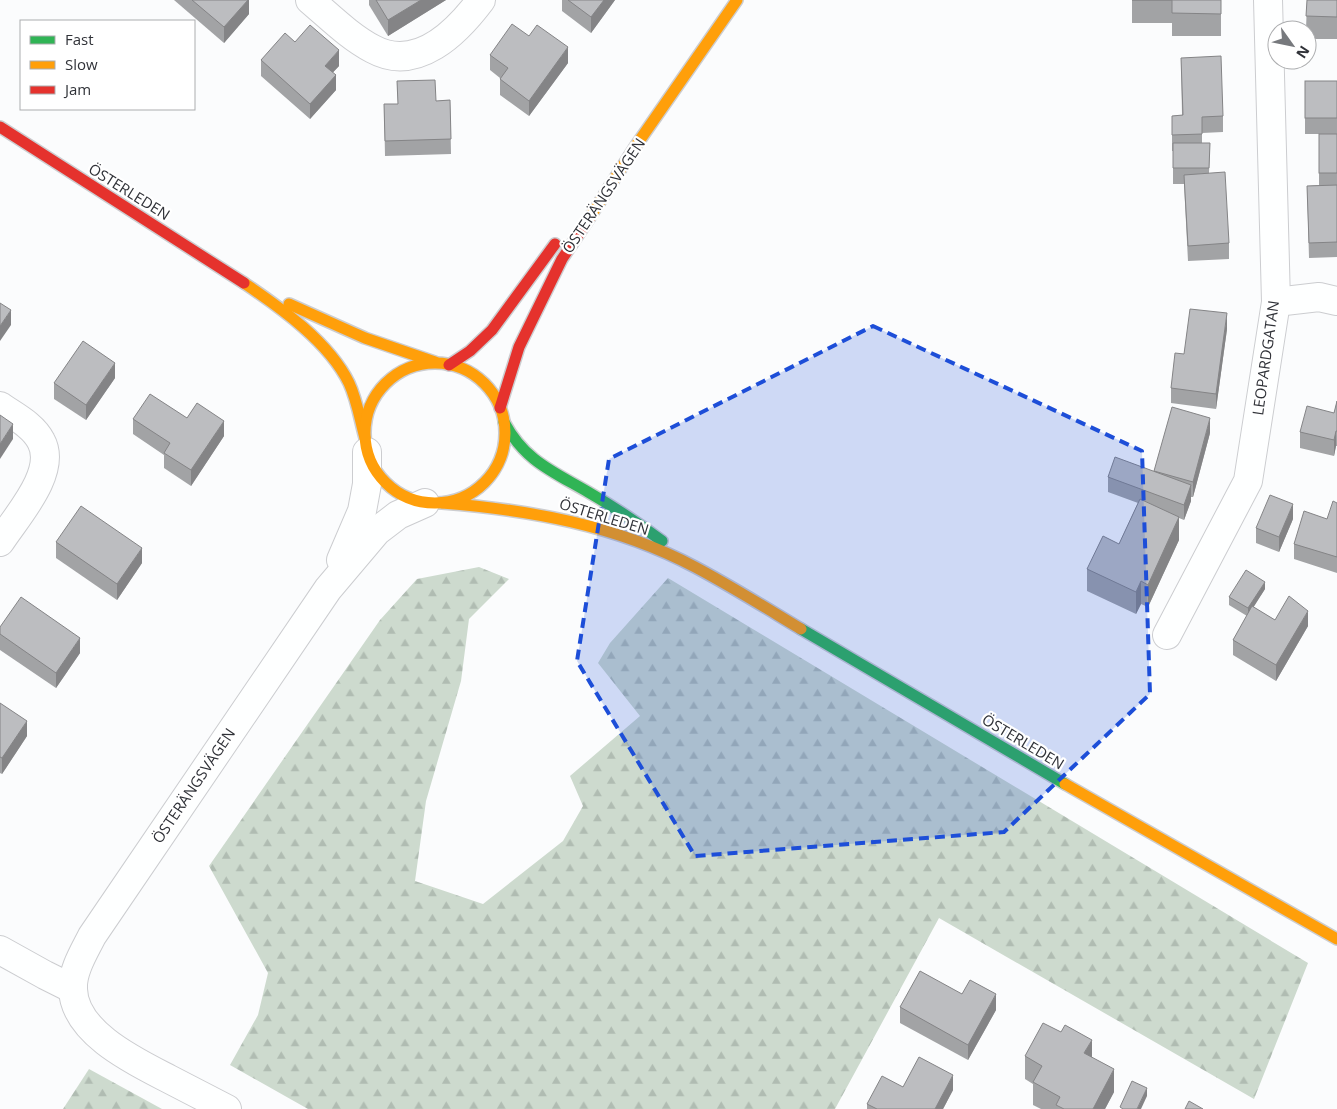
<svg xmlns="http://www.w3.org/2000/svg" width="1337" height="1109" font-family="'Open Sans',sans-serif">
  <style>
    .forest { fill: url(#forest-firs) }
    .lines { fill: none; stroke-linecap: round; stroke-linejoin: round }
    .street-casing { stroke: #cccdd0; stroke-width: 30 }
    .fast-casing { stroke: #cccdd0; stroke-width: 14 }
    .slow-casing { stroke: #cccdd0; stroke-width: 14 }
    .jam-casing { stroke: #cccdd0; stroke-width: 14 }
    .street { stroke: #feffff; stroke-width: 28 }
    .fast { stroke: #30b455; stroke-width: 11 }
    .slow { stroke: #ff9f0a; stroke-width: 11 }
    .jam { stroke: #e5322d; stroke-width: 11 }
    .wall { fill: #a2a3a5 }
    .shaded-wall { fill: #848486 }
    .building { fill: #bcbdc0; stroke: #848486 }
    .marked { fill: #1d4ed8; fill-opacity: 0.2; stroke: #1d4ed8; stroke-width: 4; stroke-dasharray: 10 6; stroke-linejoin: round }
    .labels { text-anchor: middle; stroke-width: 4.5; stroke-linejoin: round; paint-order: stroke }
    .street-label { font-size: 15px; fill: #303238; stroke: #fff }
  </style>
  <defs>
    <pattern id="forest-firs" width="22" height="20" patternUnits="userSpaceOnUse" patternTransform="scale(1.25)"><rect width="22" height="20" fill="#cddace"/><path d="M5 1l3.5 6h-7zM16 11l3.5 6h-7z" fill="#b0bcb2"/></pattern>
  </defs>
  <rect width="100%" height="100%" fill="#fbfcfd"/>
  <g class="forest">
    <polygon points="479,567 509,579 469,619 461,681 426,801 415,881 483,904 563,841 583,806 570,776 640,716 598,663 610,643 668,578 1308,963 1254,1099 939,918 835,1109 308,1109 230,1065 258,1015 268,973 209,866 380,620 417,579"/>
    <polygon points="89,1069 162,1109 63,1109"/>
  </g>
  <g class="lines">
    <g class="street-casing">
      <g id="street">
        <path d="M 310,0 C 330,17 350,37 373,49 C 417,73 457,32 481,0"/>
        <polyline points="1276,302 1319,297 1337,301"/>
        <path d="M 0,406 C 14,416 33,425 41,441 C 58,472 16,517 0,542"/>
        <polyline points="341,560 362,511 367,484 367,452"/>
        <polyline points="1167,635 1248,481 1276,302 1268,0"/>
        <polyline points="0,950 45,975 73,989"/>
        <path d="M 227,1109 C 208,1099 188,1089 169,1079 C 136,1062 74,1033 73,989 C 72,971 84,952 92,936 L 328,589 L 377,531 L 398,515 L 425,503"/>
      </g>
    </g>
    <g class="fast-casing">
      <g id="fast">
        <path d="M 504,422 C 525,461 552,471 588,492 C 614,507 638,523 662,541"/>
        <polyline points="801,629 1065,784"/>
      </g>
    </g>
    <g class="slow-casing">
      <g id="slow">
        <polyline points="590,217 635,147 737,0"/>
        <path d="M 244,283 C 281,308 329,342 349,383 C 357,400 360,420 365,438"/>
        <polyline points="289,304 365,338 435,362"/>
        <circle cx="435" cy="433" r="70"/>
        <path d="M 442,503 C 530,510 616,525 695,567 C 731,586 766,608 801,629"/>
        <polyline points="1065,784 1337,939"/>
      </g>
    </g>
    <g class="jam-casing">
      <g id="jam">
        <polyline points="0,127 244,283"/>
        <polyline points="449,365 470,351 492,330 555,244"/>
        <polyline points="500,408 519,347 562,259 590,217"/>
      </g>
    </g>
    <use href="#street" class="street"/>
    <use href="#fast" class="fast"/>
    <use href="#slow" class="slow"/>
    <use href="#jam" class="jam"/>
  </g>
  <g class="wall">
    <polygon points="174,0 249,0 249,14 224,43"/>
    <polygon points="369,0 446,0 388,36 369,5"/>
    <polygon points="562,0 615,0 591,33 562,11"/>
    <polygon points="1132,0 1221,0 1221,36 1172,36 1172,23 1132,23"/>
    <polygon points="1307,0 1337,0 1337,39 1307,39 1307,30 1306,30"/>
    <polygon points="529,36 568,63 529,116 500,95 500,78 490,70 490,55"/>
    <polygon points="295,42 339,66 333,72 336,90 310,119 261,76 261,60"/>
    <polygon points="1181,58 1223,116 1223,132 1202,133 1202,143 1210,143 1209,173 1229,243 1229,259 1188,261 1184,184 1173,184 1173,151 1172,151 1172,116 1182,115"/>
    <polygon points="397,81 436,101 450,100 451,154 385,156 384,104 398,104"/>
    <polygon points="1305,81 1337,81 1337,257 1309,258 1307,186 1319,185 1319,134 1337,134 1305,134"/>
    <polygon points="1227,329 1216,409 1171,403 1171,388 1184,354"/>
    <polygon points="115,378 86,420 54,399 54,383"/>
    <polygon points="1337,401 1337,446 1336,446 1334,456 1300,448 1300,432 1334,413"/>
    <polygon points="187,418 224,436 191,486 164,468 164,455 133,434 133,419"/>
    <polygon points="1210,433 1193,497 1191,497 1191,501 1184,520 1179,518 1179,540 1148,607 1141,604 1136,614 1087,591 1087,569 1119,544 1138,503 1108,492 1108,477 1154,472 1154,471"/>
    <polygon points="1337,503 1337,573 1294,559 1294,544 1327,519"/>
    <polygon points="1293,519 1279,552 1256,543 1256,528"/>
    <polygon points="56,542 142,563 117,600 56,558"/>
    <polygon points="1265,589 1253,607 1275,620 1308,626 1276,681 1233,655 1233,640 1247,616 1229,605 1229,597"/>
    <polygon points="0,627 80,653 56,688 0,650"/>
    <polygon points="0,703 27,736 2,774 0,773"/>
    <polygon points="900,1007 996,1010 968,1060 900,1023"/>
    <polygon points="1025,1056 1092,1057 1114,1092 1105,1109 1041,1109 1033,1105 1033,1084 1025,1079"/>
    <polygon points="903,1087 953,1090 943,1109 867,1109 867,1104"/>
  </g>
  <g class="shaded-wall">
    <polygon points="248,0 249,0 249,14 224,43 224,27"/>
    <polygon points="421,0 446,0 388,36 388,20"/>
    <polygon points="604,0 615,0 591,33 591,17"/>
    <polygon points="568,47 568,63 529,116 529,101"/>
    <polygon points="339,50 339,66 325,81 325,66"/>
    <polygon points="336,75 336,90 310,119 310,104"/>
    <polygon points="11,310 11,325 0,341 0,326"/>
    <polygon points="1227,313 1227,329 1216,409 1216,394"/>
    <polygon points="115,363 115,378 86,420 86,405"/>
    <polygon points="1210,418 1210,433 1193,497 1193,482"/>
    <polygon points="224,421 224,436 191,486 191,470"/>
    <polygon points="13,424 13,439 0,459 0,444"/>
    <polygon points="1336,431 1336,446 1334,456 1334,440"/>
    <polygon points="1191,485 1191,501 1184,520 1184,505"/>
    <polygon points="1293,504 1293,519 1279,552 1279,537"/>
    <polygon points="1179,517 1179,540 1148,607 1148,585"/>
    <polygon points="142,548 142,563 117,600 117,584"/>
    <polygon points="1141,581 1141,604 1136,614 1136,592"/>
    <polygon points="1265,582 1265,589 1248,616 1248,608"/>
    <polygon points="1308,611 1308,626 1276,681 1276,665"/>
    <polygon points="80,638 80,653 56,688 56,673"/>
    <polygon points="27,721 27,736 2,774 2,758"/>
    <polygon points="996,994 996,1010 968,1060 968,1045"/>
    <polygon points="1092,1040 1092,1062 1084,1053"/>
    <polygon points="1114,1069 1114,1092 1105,1109 1093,1109"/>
    <polygon points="953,1075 953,1090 943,1109 935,1109"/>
    <polygon points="1147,1088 1147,1096 1141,1109 1137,1109"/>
  </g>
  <g class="building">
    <polygon points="192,0 248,0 224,27"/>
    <polygon points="376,0 421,0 388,20"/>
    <polygon points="568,0 604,0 591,17"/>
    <polygon points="1132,0 1221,0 1221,14 1172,13 1172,0"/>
    <polygon points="1307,0 1337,0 1337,17 1306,16"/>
    <polygon points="512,24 529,36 537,25 568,47 529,101 500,79 508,68 490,55"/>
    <polygon points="310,25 339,50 325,66 336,75 310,104 261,60 285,33 295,42"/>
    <polygon points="1221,56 1223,116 1202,117 1202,134 1172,135 1172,116 1183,115 1181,58"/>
    <polygon points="435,80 436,101 450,100 451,139 385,141 384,104 398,104 397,81"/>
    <rect x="1305" y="81" width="32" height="37"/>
    <rect x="1319" y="134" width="18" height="39"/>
    <polygon points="1173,143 1210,143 1209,168 1173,168"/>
    <polygon points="1225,172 1229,243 1188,246 1184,175"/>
    <polygon points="1337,185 1337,242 1309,243 1307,186"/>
    <polygon points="0,303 11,310 0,326"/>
    <polygon points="1190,309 1227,313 1216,394 1171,388 1175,353 1184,354"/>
    <polygon points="83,341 115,363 86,405 54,383"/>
    <polygon points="150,394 187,418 197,403 224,421 191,470 164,453 170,443 133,419"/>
    <polygon points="1337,401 1337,431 1336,431 1334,440 1300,432 1307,406 1334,413"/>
    <polygon points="1172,407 1210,418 1193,482 1154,471"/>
    <polygon points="0,415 13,424 0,444"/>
    <polygon points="1115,457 1191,485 1184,505 1108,477"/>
    <polygon points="1270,495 1293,504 1279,537 1256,528"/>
    <polygon points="1140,499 1179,517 1148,585 1141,581 1136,592 1087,569 1103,536 1119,544"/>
    <polygon points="1333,501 1337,503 1337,557 1294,544 1304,511 1327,519"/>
    <polygon points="81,506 142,548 117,584 56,542"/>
    <polygon points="1246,570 1265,582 1248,608 1229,597"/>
    <polygon points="1289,596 1308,611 1276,665 1233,640 1252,606 1275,620"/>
    <polygon points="21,597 80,638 56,673 0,634 0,627"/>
    <polygon points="0,703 27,721 2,758 0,757"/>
    <polygon points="920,971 962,994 970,980 996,994 968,1045 900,1007"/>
    <polygon points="1043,1023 1061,1032 1065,1025 1092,1040 1084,1053 1114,1069 1093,1109 1064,1109 1056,1105 1060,1097 1033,1082 1042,1066 1025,1056"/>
    <polygon points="919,1057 953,1075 935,1109 877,1109 867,1104 882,1076 903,1087"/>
    <polygon points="1132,1081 1147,1088 1137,1109 1123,1109 1120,1107"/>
    <polygon points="1189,1101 1203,1109 1185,1109"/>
  </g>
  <path class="marked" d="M 873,326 L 1142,451 L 1150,694 L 1004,832 L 695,856 L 577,661 L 609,459 Z"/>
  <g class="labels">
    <g class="street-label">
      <text transform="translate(129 192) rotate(32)" y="5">ÖSTERLEDEN</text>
      <text transform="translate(604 196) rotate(-56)" y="5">ÖSTERÄNGSVÄGEN</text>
      <text transform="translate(1266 358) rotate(-82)" y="5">LEOPARDGATAN</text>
      <text transform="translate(604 517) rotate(17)" y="5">ÖSTERLEDEN</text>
      <text transform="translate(1023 742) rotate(31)" y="5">ÖSTERLEDEN</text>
      <text transform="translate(194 786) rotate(-56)" y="5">ÖSTERÄNGSVÄGEN</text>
    </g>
  </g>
  <rect x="20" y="20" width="175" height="90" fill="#ffffff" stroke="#acadaf"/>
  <rect x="30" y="36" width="25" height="8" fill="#30b455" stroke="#acadaf"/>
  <text x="65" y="45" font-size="15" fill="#303238">Fast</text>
  <rect x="30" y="61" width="25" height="8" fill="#ff9f0a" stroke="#acadaf"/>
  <text x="65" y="70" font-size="15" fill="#303238">Slow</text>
  <rect x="30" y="86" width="25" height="8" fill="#e5322d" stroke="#acadaf"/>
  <text x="65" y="95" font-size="15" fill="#303238">Jam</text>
  <g transform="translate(1292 45) rotate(123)"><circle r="24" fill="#ffffff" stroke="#acadaf"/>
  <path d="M0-4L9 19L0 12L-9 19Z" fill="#77797d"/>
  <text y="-8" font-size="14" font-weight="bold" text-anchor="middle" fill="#303238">N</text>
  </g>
</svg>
